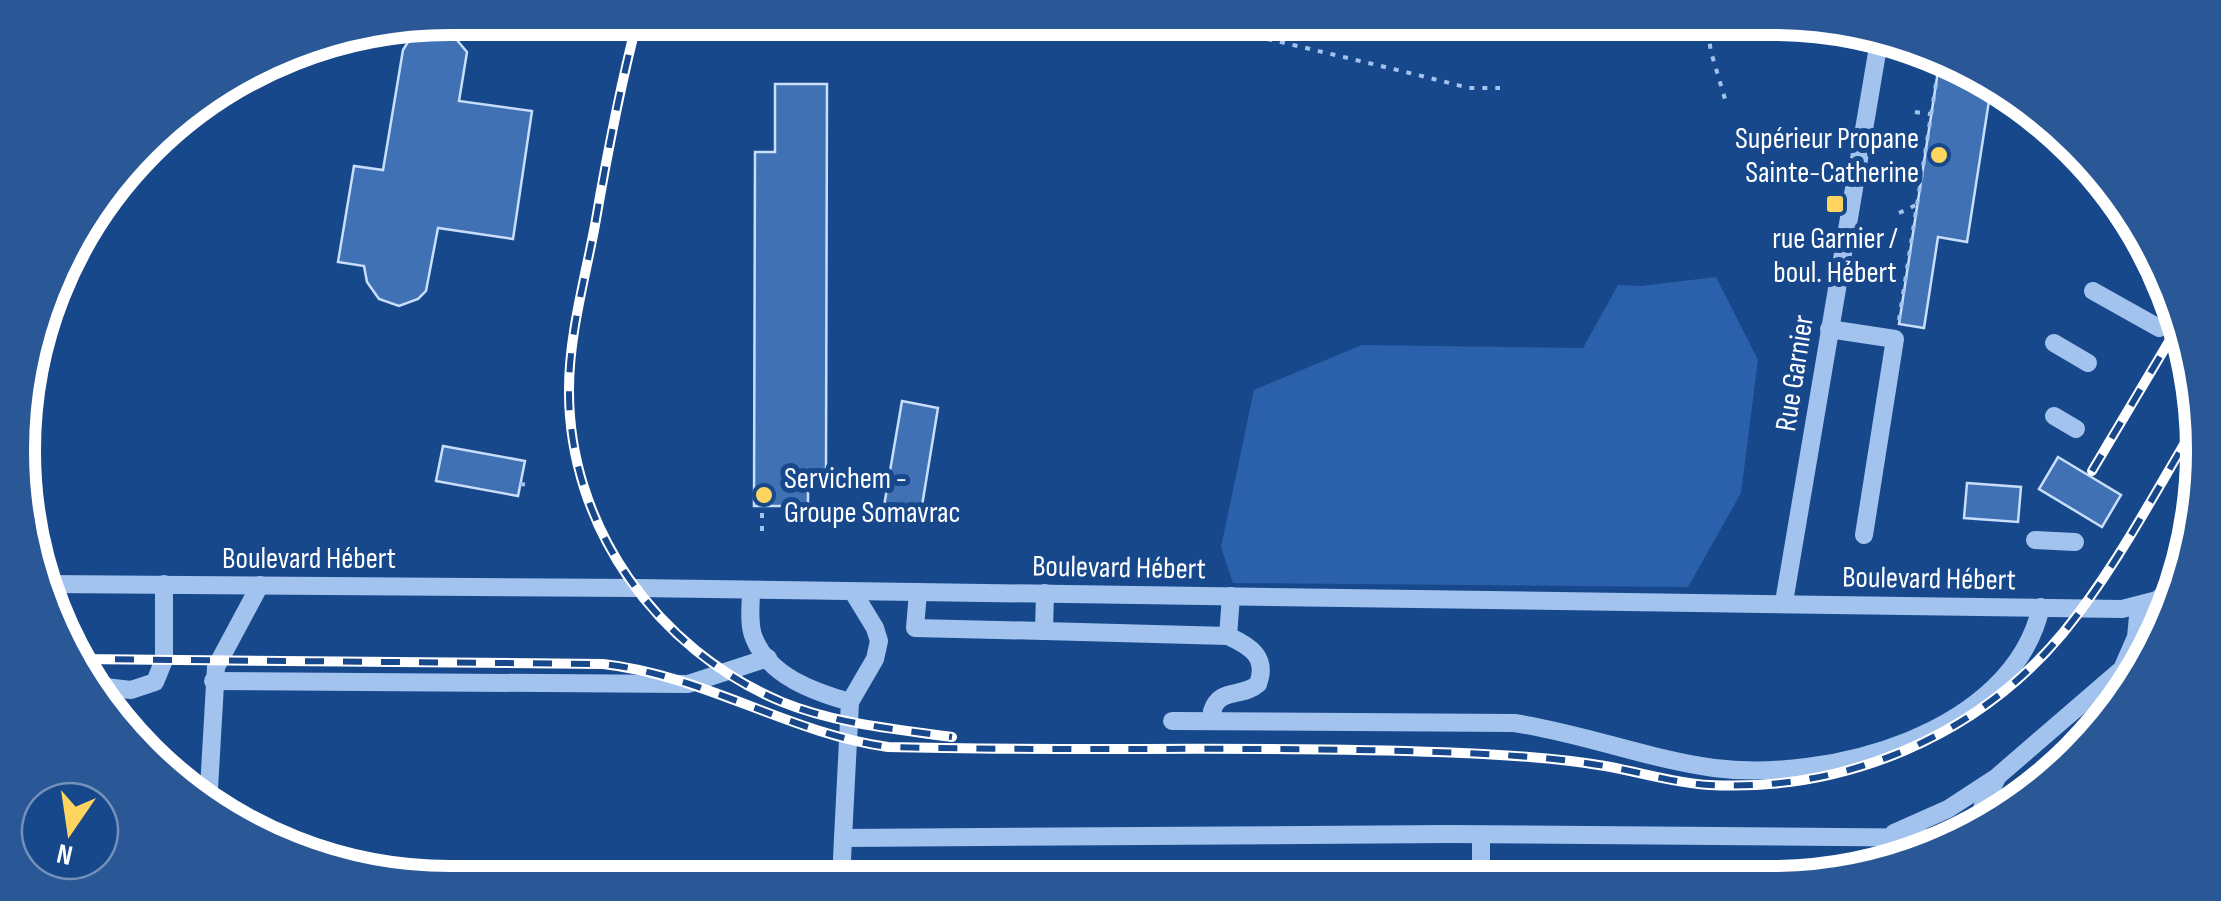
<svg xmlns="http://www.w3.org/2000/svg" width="2221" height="901" font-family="'Sofia Sans Condensed',sans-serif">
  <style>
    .green { fill: #2a61aa }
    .water { fill: #35598b; stroke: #94bef1; stroke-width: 2.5 }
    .building { fill: #4071b4; stroke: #c8defa; stroke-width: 2.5 }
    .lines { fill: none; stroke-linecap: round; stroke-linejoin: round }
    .path { stroke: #a2c3ee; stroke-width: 4; stroke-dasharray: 5 8; stroke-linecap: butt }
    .minor { stroke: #a2c3ee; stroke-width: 18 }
    .rail-casing { stroke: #fff; stroke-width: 10 }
    .rail { stroke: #18488c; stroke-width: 6; stroke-dasharray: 19; stroke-linecap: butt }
    .poi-dot { fill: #ffd45f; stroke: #18488c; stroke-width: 4 }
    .labels { text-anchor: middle; stroke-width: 10; stroke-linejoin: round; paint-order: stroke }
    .poi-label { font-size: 30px; fill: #fff; stroke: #18488c; text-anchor: end }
    .street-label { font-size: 30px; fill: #fff; stroke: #18488c }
    .rim { fill: none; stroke: #fff; stroke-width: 12 }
  </style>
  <rect width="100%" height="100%" fill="#18488c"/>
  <polygon class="green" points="1716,277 1758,360 1741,493 1688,587 1233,583 1221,547 1254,390 1362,345 1583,348 1618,285 1641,286"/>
  <polygon class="water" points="1521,869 1861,871 1828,880 1520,881"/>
  <g class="building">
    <polygon points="516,18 624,18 625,23 574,36 553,35"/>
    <polygon points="432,29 452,34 467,52 459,101 532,111 513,239 438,228 426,291 418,299 399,306 379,299 367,282 364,266 338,262 354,166 383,170 403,50 411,37 420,31"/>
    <polygon points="1940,58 1991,88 1967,242 1938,237 1924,328 1899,324"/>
    <polygon points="775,84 827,84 826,472 808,472 808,506 754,506 755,152 775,152"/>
    <polygon points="902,401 938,408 921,512 884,506"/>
    <polygon points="443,446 525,461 518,496 436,481"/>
    <polygon points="2058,457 2121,495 2102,527 2039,489"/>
    <polygon points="1967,483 2021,487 2018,522 1964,518"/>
  </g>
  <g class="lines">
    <g class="path">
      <path d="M 999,18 C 1052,49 1085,25 1140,24 C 1196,22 1251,35 1306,48 C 1360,61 1415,74 1469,88 L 1500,88"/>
      <polyline points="1706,18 1711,52 1725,99"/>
      <polyline points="1915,112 1930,114"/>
      <polyline points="1899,213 1918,204"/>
      <polyline points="1899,320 1940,58"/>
      <polyline points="520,484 530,485"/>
      <polyline points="911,511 931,512"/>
      <polyline points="762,531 762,507"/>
    </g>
    <g class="minor">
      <polyline points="2093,291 2159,328"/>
      <polyline points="1829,329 1895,339 1864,535"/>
      <polyline points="2054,343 2088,363"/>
      <polyline points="2054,416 2076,429"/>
      <polyline points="2035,540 2075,542"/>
      <polyline points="46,584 636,588 2122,609 2157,600 2182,580"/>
      <path d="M 751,590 C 751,605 748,624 754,638 C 769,676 814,692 850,702"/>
      <polyline points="853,592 875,628 879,641 875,659 850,702 843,838 1449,834 1956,838"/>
      <polyline points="918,592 915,628 1044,631"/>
      <path d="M 1045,593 L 1044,631 L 1228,636 C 1250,646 1268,657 1258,684 C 1242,698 1220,687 1212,711 L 1216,721"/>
      <polyline points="1784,602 1880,35"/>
      <polyline points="1228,636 1231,596"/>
      <polyline points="213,681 688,684 768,658"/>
      <polyline points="88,685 131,690 155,682 164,660 164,584"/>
      <polyline points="2111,714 2113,690 2122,670"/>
      <path d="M 1172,721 L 1514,723 C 1582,733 1647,759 1714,768 C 1827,782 2012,735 2041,607"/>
      <polyline points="208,806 216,667 260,585"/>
      <polyline points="1980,823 1983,804 1998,776 2122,669 2136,637 2139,606"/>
      <polyline points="1894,833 1948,809 1994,779"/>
      <polyline points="1481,881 1481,835"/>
      <polyline points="841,882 843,838"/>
    </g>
    <g class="rail-casing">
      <g id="rail">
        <path d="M 638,18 C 620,86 607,155 595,225 C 585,279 569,335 569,389 C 568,526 657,650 782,702 C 836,724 896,729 952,737"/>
        <polyline points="2092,471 2177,328"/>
        <path d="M 77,659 L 603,664 C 703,675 789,733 888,747 C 1079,752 1271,745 1462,753 C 1510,755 1558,758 1605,766 C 1640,772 1674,783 1709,785 C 1844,792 1977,737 2063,633 C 2117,567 2157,488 2201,416"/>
      </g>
    </g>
    <use href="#rail" class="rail"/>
  </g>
  <g class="poi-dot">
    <circle cx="1939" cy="155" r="10"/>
    <rect x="1825" y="194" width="20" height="20" rx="5"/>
    <circle cx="764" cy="495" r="10"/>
  </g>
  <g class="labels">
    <g class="poi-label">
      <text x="1919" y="148">Supérieur Propane<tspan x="1919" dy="34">Sainte-Catherine</tspan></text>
      <text x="1835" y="248" text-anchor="middle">rue Garnier /<tspan x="1835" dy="34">boul. Hébert</tspan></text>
      <text x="784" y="488" text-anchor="start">Servichem -<tspan x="784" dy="34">Groupe Somavrac</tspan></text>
    </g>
    <g class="street-label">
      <text transform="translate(1794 373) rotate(-81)" y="10">Rue Garnier</text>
      <text x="309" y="568">Boulevard Hébert</text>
      <text transform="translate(1119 567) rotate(1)" y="10">Boulevard Hébert</text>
      <text transform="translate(1929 578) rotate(1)" y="10">Boulevard Hébert</text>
    </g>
  </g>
  <path d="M0 0H2221V901H0ZM450 35H1771A415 415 0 0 1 2186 450V451A415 415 0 0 1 1771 866H450A415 415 0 0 1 35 451V450A415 415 0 0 1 450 35Z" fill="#2a5795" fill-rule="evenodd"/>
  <path class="rim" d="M450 35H1771A415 415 0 0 1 2186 450V451A415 415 0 0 1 1771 866H450A415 415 0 0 1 35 451V450A415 415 0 0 1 450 35Z"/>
  <g transform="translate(70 831) rotate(193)"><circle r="48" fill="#18488c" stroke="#7491ba" stroke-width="2.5"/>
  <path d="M0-8L18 38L0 25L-18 38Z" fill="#ffd45f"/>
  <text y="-15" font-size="28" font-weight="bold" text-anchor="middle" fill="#ffffff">N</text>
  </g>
</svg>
